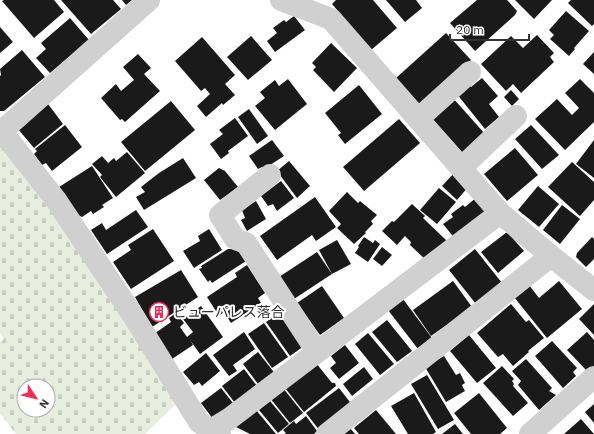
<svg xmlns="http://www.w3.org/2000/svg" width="594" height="434" font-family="'IBM Plex Sans','Noto Sans JP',sans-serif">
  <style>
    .cemetery { fill: url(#cemetery-stones); fill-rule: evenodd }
    .building { fill: #1a1a1a }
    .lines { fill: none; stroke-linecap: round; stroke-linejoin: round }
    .minor { stroke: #d0d0d0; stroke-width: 22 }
    .labels { text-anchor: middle; stroke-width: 4; stroke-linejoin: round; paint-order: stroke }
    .poi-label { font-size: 14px; fill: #333; stroke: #fff; text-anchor: start }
  </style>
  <defs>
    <pattern id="cemetery-stones" width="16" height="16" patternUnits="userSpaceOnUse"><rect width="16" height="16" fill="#e8eede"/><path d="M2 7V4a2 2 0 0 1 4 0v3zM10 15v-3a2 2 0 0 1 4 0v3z" fill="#c7cdbf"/></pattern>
  </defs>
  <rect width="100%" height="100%" fill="#fff"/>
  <path class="cemetery" d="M 0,139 L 54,209 L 177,403 L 145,434 L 16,434 L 0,413 L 0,342 L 4,339 L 0,333 ZM 24,386 L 48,386 L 48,410 L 24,410 Z"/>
  <g class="building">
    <polygon points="4,0 54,0 64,12 34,38 2,1"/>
    <polygon points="61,0 113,0 121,9 91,34"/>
    <polygon points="122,0 132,0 126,5"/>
    <polygon points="336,0 373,0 397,28 371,50 332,4"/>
    <polygon points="386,0 416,0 422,8 405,22"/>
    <polygon points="477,0 507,0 517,11 515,15 475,51 450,23"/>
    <polygon points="515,0 552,0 534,19"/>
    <polygon points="571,0 594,0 594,24 592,26 568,3"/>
    <polygon points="566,11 589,31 574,48 575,49 569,56 550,39 554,35 549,30"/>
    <polygon points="294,16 305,30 275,52 267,41 277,33 273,28 284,20 286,22"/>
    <polygon points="70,18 89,40 50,73 36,58 46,49 41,43"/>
    <polygon points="0,27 13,42 0,53"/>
    <polygon points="446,33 471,60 420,105 396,78"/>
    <polygon points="537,35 554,53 550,57 554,62 521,93 513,84 506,91 481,64 511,36 523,48"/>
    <polygon points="251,36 272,60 248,80 227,57"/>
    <polygon points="202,37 235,75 225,84 235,95 223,105 222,103 206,117 197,106 210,94 205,88 201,91 175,61"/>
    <polygon points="331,43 357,68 334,92 313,70 316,67 312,63"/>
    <polygon points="22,50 45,77 4,111 0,111 0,76 1,75 0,69"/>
    <polygon points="594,52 594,74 583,64"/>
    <polygon points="138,54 151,68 144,74 160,91 125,122 122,119 120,120 101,98 116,84 121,91 134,80 123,67"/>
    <polygon points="482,78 498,96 489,104 499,117 485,129 456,93 467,83 471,87"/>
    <polygon points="288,79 307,104 275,130 255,106 265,98 260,92 275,80 279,86"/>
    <polygon points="580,79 594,93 594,122 565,150 535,119 557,99 572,115 579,108 565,93"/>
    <polygon points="359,85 382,114 345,144 338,135 341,133 325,113"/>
    <polygon points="511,90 519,99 512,106 504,97"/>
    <polygon points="452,97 485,134 463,153 430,116"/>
    <polygon points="171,101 195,130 145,171 121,142"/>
    <polygon points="48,104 63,124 34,148 18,129"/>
    <polygon points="249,109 268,136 257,144 238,117"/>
    <polygon points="235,118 248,136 228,151 229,153 221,159 210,144 223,134 219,130"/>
    <polygon points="399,119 420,143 364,191 343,167"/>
    <polygon points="65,125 82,147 52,171 46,163 42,165 34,154 37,151 35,149"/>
    <polygon points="531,125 559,155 542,169 515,139"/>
    <polygon points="272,140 284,156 264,169 262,167 258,169 249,156"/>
    <polygon points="594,140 594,178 576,164"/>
    <polygon points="515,148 538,175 507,201 484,174"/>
    <polygon points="127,152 145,173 116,197 100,177 102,175 92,164 102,156 108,163 114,158 116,161"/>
    <polygon points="183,158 196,178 144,210 136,197 145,192 141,187 159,173"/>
    <polygon points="289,161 310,186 297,198 277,171"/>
    <polygon points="572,162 594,182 594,200 580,216 548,187"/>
    <polygon points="92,166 113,198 102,205 104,207 93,214 91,211 82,217 78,215 59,187"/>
    <polygon points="219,168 225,171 238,187 220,200 204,180"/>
    <polygon points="455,172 469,186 457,200 442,186"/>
    <polygon points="281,181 294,198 277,211 273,204 268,206 261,196"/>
    <polygon points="538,186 559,204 539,227 518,210"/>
    <polygon points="439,188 456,202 437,224 420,210"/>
    <polygon points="347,192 358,203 360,201 377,215 371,221 373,224 365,232 366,233 354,244 337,228 341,224 329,211"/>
    <polygon points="315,197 336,227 316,241 312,235 277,260 260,236"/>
    <polygon points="477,197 490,214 456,240 443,224 453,217 451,214 463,205 465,207"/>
    <polygon points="256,201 266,219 247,231 241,220 245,218 242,210"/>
    <polygon points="412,204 425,216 423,218 447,241 426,260 410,245 411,242 405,236 397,245 382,231 392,221 394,222"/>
    <polygon points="562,205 580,219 560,244 543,230"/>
    <polygon points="136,210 148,227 107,254 91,230 102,223 106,230"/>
    <polygon points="153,229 174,261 131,289 113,262 131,250 128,245"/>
    <polygon points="209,229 222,250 194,268 183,251 200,241 198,236"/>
    <polygon points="507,232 524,251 498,273 481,252"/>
    <polygon points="364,237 373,243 375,240 380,244 368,262 355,253 359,247 358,246"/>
    <polygon points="592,237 594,239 594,259 586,267 576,257 577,253"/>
    <polygon points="337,240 351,264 332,274 319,250"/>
    <polygon points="382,247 392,255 382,266 373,259"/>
    <polygon points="228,249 238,249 246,261 212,283 210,280 208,282 199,269 202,268 201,266"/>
    <polygon points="475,249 502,283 476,304 449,270"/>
    <polygon points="317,252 332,274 294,299 279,277"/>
    <polygon points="247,265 265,293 258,298 261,303 231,323 224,312 219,316 207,297 237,277 235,273"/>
    <polygon points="181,270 198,297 152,327 135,297"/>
    <polygon points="453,281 472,307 431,336 413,310"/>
    <polygon points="559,281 582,309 547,338 514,297 529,285 539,298"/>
    <polygon points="322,286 344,318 320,335 297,303"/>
    <polygon points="403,299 432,338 418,349 388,310"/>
    <polygon points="511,304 526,322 529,320 544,338 528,351 529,352 513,366 503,354 498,357 477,333"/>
    <polygon points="594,304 594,335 579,319"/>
    <polygon points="201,306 223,337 200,354 190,340 193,345 172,359 154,334 171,322 169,318 176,313 184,323 180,327 187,337 193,332 183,319"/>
    <polygon points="280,312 304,346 290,356 266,322"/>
    <polygon points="387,320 412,351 397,362 372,332"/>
    <polygon points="264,323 288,357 272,368 248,334"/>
    <polygon points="244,332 255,349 233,365 237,371 229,376 213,355"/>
    <polygon points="587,332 594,340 594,366 587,371 567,350"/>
    <polygon points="368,333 394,364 380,375 355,344"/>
    <polygon points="469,335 496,368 477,383 450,351"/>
    <polygon points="552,341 577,368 573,372 576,376 563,388 535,356"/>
    <polygon points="345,345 359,363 339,379 330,368 336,363 331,356"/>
    <polygon points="258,352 277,376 261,388 243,364"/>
    <polygon points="206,353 220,371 202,386 199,382 194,385 183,372"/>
    <polygon points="444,356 456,375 460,373 465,383 462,385 465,391 446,402 425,367"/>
    <polygon points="526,359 552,388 549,391 556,395 539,410 518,385 521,381 512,371"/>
    <polygon points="316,363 332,383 335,383 336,386 304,412 285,388"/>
    <polygon points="502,366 514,379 512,381 514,384 513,386 528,403 513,416 483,383"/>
    <polygon points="364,367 373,379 352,396 343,384"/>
    <polygon points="244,369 257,386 235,403 222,386"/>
    <polygon points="427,375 454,420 438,429 411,384"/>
    <polygon points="221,388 233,403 213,419 201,403"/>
    <polygon points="283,388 303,413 290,423 270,398"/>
    <polygon points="339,388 353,406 320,431 306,413"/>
    <polygon points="414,393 436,432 433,434 408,434 391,406"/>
    <polygon points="479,393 507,428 500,434 471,434 454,413"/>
    <polygon points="270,401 289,424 278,433 259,410"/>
    <polygon points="594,404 594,423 585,412"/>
    <polygon points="256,410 276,434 250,434 236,427"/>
    <polygon points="376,410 396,434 359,434 354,428"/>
    <polygon points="306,416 317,431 314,434 284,434 286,433 283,430 294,421 296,424"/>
    <polygon points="581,419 594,434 564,434"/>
    <polygon points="455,424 463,434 442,434"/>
    <polygon points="350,428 355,434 343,434"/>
  </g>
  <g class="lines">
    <g class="minor">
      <polyline points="281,0 331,19 500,213 551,256 594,290"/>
      <polyline points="418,119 470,72"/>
      <polyline points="0,129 56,200 134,317 199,422 211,430 220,434"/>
      <polyline points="2,131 149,0"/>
      <polyline points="461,168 516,116"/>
      <polyline points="270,175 220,215 235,239 246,243 317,352"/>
      <polyline points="211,430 229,419 500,213"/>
      <polyline points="327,434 551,256"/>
      <polyline points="530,434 594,377"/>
    </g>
  </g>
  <defs>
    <g id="building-ring" transform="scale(1)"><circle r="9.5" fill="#fff" stroke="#f22c54" stroke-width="1.5"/><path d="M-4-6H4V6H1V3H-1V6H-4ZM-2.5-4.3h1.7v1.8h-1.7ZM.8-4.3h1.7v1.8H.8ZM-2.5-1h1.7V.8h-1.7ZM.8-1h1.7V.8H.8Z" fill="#f22c54"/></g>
  </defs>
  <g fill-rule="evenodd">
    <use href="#building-ring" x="159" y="312"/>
  </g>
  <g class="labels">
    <g class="poi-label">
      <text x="173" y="317">ビューパレス落合</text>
    </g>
  </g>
  <g transform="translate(36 398) rotate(125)"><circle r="19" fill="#ffffff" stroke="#adadad"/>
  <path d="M0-3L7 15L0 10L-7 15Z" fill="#f22c54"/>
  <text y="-6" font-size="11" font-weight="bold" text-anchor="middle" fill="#333333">N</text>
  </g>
  <path d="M450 34v6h79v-6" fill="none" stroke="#333333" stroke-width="2"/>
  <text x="456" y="34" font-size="12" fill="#333333" stroke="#ffffff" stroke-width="3" paint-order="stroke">20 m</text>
</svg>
